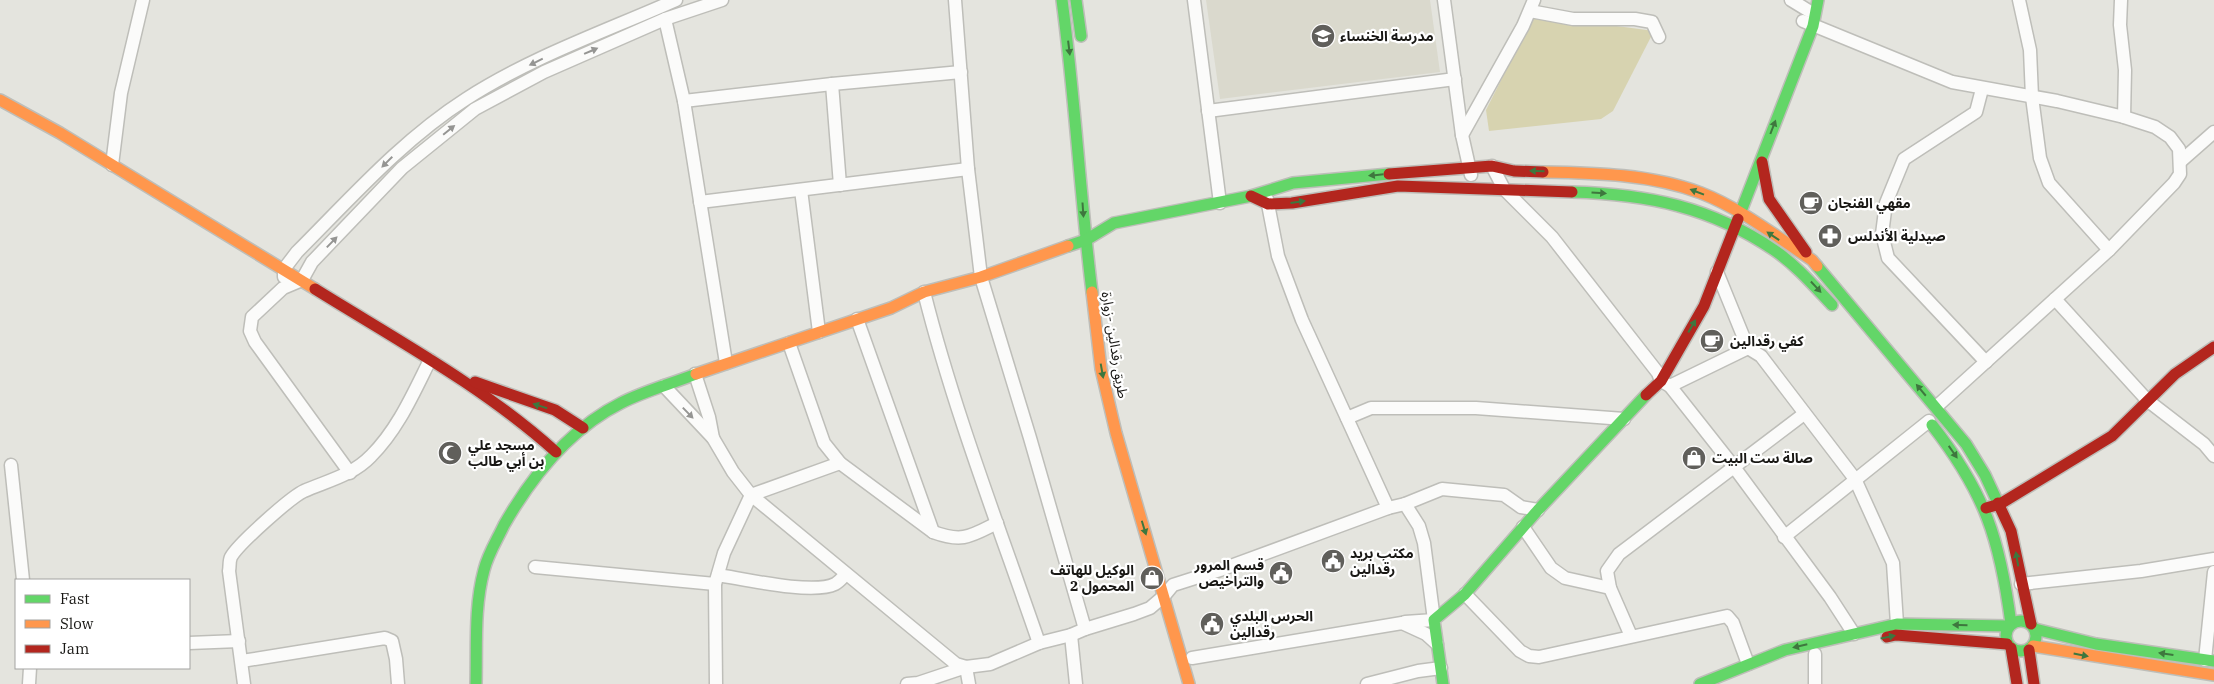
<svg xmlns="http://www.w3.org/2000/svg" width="2214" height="684" font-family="'IBM Plex Serif','Noto Sans Arabic',serif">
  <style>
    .built { fill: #dad9cd }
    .green { fill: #d7d3b0 }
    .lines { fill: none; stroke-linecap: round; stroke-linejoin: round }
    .street-casing { stroke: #bebeb9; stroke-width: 15 }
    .fast-casing { stroke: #bebeb9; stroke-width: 14 }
    .slow-casing { stroke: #bebeb9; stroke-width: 14 }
    .jam-casing { stroke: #bebeb9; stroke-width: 14 }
    .street { stroke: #fbfbfa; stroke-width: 12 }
    .fast { stroke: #63d668; stroke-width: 11 }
    .slow { stroke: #ff974d; stroke-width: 11 }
    .jam { stroke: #b3261e; stroke-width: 11 }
    .oneway { fill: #3e773e }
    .oneway2 { fill: #959593 }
    .labels { text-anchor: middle; stroke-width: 4.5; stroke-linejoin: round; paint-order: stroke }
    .poi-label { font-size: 14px; font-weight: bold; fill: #191815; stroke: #fff; text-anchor: start }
    .street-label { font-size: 14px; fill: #191815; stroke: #fff }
  </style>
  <rect width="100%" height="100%" fill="#e4e4de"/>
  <polygon class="built" points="1206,0 1430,0 1440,72 1220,99"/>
  <polygon class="green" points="1534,15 1654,31 1613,111 1601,119 1489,131 1486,110"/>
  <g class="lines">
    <g class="street-casing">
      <g id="street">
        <polyline points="955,0 968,169 981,277 1030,438 1085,629"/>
        <polyline points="1194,0 1220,203"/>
        <polyline points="1444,0 1462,135 1471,175"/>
        <polyline points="1791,0 1809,11"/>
        <polyline points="2019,0 2030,50 2032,97 2040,158 2049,183 2109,250"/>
        <polyline points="2121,0 2120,25 2125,70 2124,117"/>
        <polyline points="1530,11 1573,19 1635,19 1652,22 1659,37"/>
        <polyline points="665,19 684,101 726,363"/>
        <polyline points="1803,21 1952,82 2057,101 2124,117 2155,127 2170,137 2179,149 2180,174 2174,183 2109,250 1936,407"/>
        <polyline points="832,84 840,185"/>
        <polyline points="1982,89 1976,112 1904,159 1886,203 1882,234 1888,258 1986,362"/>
        <polyline points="684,101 832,84 961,72"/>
        <polyline points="1208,111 1455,79"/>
        <polyline points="1462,135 1523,26 1534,0"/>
        <polyline points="2181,161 2214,132"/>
        <polyline points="112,165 121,93 143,0"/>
        <polyline points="1492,166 1504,189 1552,237 1658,373 1661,381 1670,386 1734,467 1830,597 1854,634"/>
        <polyline points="801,190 819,332"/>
        <polyline points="700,202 968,169"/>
        <polyline points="1717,272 1748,348 1761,356 1855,479 1893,563 1897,624"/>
        <path d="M 284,277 L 284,269 L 297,252 C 351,198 402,140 466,99 C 531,57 606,31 676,0"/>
        <path d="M 924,292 C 954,411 999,527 1039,643"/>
        <polyline points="2055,299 2147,400 2204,444 2214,456"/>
        <polyline points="857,319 933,532"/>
        <path d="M 789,343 L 824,443 L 840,463 L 933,532 C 963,543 971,536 997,523"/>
        <polyline points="695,374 709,417 713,438"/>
        <polyline points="664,386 713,438 733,472 751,495 956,664 966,667 990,664 1039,643 1071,635 1085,629 1134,614 1150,608 1164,596 1173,585 1220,570 1388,508 1302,320 1278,256 1267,199"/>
        <polyline points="1670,386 1748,348"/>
        <polyline points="1347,418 1371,408 1476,408 1624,419"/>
        <polyline points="11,465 23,580"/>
        <polyline points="350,473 255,342 250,331 252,317 283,288 302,280 312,262 402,168 475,109 544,72 665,19 722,0"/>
        <polyline points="1405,504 1442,489 1504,495 1521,507 1538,510"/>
        <polyline points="1388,508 1405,504 1419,526 1424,543 1434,620 1405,622"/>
        <polyline points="1523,527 1551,568 1565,578 1610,588"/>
        <polyline points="1784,537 1929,421"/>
        <polyline points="535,567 715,584"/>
        <path d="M 718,575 C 744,579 813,595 835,584 C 839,582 843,577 846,574"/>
        <polyline points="2021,584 2141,571 2214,559"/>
        <polyline points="1465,594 1520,651 1529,656 1539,657 1727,616 1733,623 1748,664"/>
        <polyline points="1071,635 1076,684"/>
        <polyline points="1631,636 1610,588 1607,571 1619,554 1804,414"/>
        <polyline points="189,643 239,641"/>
        <polyline points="1815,654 1815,684"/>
        <polyline points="1192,658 1402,623 1426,634 1437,644"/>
        <polyline points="2205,660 2214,572"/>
        <polyline points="242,661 385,638 392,641 396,659 398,684"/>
        <polyline points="29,684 30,668"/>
        <path d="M 244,684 L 229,571 C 230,566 229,561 231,557 C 238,544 291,497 304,491 C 327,481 353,475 371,456 C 398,429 413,394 430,360"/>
        <polyline points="716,684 715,584 724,553 751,495 840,463"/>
        <polyline points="907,684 918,683 966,667 969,684"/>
        <polyline points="1367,684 1418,671 1441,668"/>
      </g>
    </g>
    <g class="fast-casing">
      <g id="fast">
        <path d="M 1062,0 C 1075,97 1080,195 1092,292"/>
        <polyline points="1076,0 1081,36"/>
        <path d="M 1572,192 C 1647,194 1711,207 1774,250 C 1796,265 1814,286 1832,305"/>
        <polyline points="1738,219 1813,26 1818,0"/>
        <polyline points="1068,246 1086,240 1114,223 1251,196 1293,183 1389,174"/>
        <polyline points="1817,266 1966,444 1985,475 1998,503"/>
        <path d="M 1932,425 C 1985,493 2000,539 2011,624"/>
        <circle cx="2021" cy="636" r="15"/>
        <polyline points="2035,629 2096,644 2214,661"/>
        <path d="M 476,684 C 477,646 474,607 484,570 C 488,554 497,540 504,525 C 532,476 569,429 621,403 C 644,391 671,384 696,374"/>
        <polyline points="1443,684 1434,620 1465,594 1538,510 1646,395"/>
        <polyline points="1700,684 1785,650 1897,624 2009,626"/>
      </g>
    </g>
    <g class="slow-casing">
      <g id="slow">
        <polyline points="0,100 60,133 315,289"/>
        <path d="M 1543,172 C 1595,173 1651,174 1701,193 C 1740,208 1777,237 1812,260 L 1817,266"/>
        <polyline points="1092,292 1101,369 1116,433 1189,684"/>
        <polyline points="696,374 891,308 924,292 981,277 1068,246"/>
        <polyline points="2033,646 2214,675"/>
      </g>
    </g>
    <g class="jam-casing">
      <g id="jam">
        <polyline points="1762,162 1769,199 1806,252"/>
        <polyline points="1389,174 1492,166 1514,171 1543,172"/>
        <polyline points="1251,196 1268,204 1292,203 1398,186 1572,192"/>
        <path d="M 315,289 C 397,340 484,387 556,452"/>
        <polyline points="475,382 555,410 583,428"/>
        <polyline points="1646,395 1661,381 1704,306 1738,219"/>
        <polyline points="1998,503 2011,531 2031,624"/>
        <polyline points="1986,508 2000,504 2112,436 2175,374 2214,347"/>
        <polyline points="1887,637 1896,635 2007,644"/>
        <polyline points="2011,648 2017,684"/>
        <polyline points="2029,650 2034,684"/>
      </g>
    </g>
    <use href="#street" class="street"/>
    <use href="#fast" class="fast"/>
    <use href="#slow" class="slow"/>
    <use href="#jam" class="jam"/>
  </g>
  <defs><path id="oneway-solid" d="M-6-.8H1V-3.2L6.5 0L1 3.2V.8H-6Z" transform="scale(1.25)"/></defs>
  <g class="oneway">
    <use href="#oneway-solid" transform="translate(1069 48) rotate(83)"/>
    <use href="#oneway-solid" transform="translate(1773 127) rotate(-69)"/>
    <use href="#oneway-solid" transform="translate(1537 171) rotate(-178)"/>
    <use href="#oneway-solid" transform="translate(1376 175) rotate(174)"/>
    <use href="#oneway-solid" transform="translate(1697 192) rotate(-159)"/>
    <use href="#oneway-solid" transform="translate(1599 193) rotate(4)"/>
    <use href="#oneway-solid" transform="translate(1298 202) rotate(-8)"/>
    <use href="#oneway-solid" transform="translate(1083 210) rotate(86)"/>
    <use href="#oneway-solid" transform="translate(1773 236) rotate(-146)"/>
    <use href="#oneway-solid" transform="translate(1816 287) rotate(47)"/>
    <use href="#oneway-solid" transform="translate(1692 326) rotate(-60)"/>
    <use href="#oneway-solid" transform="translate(1102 371) rotate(80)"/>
    <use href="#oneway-solid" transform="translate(1921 390) rotate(-130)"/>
    <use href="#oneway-solid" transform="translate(540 406) rotate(-163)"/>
    <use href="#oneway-solid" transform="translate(1953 452) rotate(55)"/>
    <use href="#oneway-solid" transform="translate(1144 528) rotate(73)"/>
    <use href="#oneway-solid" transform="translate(2017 559) rotate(-100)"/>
    <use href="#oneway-solid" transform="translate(1960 625) rotate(-178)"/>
    <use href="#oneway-solid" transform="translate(1888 637) rotate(-12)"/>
    <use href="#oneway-solid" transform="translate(1800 646) rotate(167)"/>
    <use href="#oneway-solid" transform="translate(2166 654) rotate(-172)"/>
    <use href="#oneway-solid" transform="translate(2081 655) rotate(11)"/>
  </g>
  <g class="oneway2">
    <use href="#oneway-solid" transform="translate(591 51) rotate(-23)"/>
    <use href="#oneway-solid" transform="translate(536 62) rotate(154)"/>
    <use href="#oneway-solid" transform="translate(449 130) rotate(-39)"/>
    <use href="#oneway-solid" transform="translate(387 162) rotate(135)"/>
    <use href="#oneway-solid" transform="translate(332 242) rotate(-46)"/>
    <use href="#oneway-solid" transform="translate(688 413) rotate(46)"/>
  </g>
  <defs>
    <g id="school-disc" transform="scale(1.25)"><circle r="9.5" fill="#605f5b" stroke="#fff"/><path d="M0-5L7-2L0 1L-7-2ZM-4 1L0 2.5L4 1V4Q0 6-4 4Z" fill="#fff"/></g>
    <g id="cafe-disc" transform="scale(1.25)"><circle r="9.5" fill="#605f5b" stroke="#fff"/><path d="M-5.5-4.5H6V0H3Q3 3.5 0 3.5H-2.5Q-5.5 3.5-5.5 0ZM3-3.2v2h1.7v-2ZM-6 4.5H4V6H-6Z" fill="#fff"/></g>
    <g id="pharmacy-disc" transform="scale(1.25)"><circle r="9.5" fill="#605f5b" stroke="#fff"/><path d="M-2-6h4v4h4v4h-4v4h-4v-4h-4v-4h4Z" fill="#fff"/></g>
    <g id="mosque-disc" transform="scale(1.25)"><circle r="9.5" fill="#605f5b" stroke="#fff"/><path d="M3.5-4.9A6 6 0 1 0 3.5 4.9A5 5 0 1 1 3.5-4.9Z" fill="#fff"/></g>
    <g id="shop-disc" transform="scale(1.25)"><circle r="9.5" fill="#605f5b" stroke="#fff"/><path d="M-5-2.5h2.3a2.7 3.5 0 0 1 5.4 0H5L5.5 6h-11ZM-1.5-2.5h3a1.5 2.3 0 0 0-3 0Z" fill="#fff"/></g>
    <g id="civic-disc" transform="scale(1.25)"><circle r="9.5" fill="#605f5b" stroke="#fff"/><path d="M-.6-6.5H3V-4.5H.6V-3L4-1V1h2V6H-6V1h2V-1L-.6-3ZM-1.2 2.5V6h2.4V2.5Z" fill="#fff"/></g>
  </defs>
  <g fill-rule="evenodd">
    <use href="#school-disc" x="1323" y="36"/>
    <use href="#cafe-disc" x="1811" y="203"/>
    <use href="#pharmacy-disc" x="1830" y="236"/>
    <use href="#cafe-disc" x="1712" y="341"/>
    <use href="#mosque-disc" x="450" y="453"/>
    <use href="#shop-disc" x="1694" y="458"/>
    <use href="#civic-disc" x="1333" y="561"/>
    <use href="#civic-disc" x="1281" y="573"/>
    <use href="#shop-disc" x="1152" y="578"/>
    <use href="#civic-disc" x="1212" y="624"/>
  </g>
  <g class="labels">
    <g class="poi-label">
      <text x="1340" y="41">مدرسة الخنساء</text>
      <text x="1828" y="208">مقهي الفنجان</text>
      <text x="1848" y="241">صيدلية الأندلس</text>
      <text x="1730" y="346">كفي رقدالين</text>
      <text x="468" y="450">مسجد علي<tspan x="468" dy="16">بن أبي طالب</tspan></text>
      <text x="1712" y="463">صالة ست البيت</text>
      <text x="1350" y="558">مكتب بريد<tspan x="1350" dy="16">رقدالين</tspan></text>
      <text x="1264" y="570" text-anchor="end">قسم المرور<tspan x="1264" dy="16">والتراخيص</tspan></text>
      <text x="1134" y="575" text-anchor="end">الوكيل للهاتف<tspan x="1134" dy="16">المحمول 2</tspan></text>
      <text x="1230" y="621">الحرس البلدي<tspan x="1230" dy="16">رقدالين</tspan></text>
    </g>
    <g class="street-label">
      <text transform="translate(1115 345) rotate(81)" y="5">طريق رقدالين -زوارة</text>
    </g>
  </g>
  <rect x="15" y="579" width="175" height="90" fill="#ffffff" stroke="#a3a3a1"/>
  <rect x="25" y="595" width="25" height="8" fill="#63d668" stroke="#a3a3a1"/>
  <text x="60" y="604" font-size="15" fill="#191815">Fast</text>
  <rect x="25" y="620" width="25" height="8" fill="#ff974d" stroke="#a3a3a1"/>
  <text x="60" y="629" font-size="15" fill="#191815">Slow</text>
  <rect x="25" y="645" width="25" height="8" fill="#b3261e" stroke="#a3a3a1"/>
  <text x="60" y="654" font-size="15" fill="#191815">Jam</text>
</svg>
